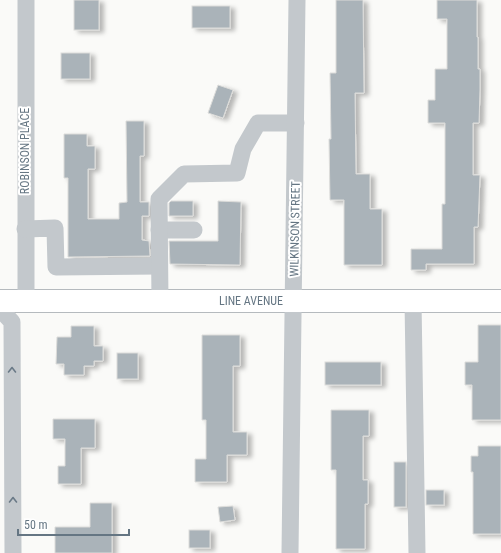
<svg xmlns="http://www.w3.org/2000/svg" width="501" height="553" font-family="'Roboto Condensed',sans-serif">
  <style>
    .building { fill: #aab3b9; stroke: #dcdcda; filter: url(#shadow) }
    .lines { fill: none; stroke-linecap: round; stroke-linejoin: round }
    .major-casing { stroke: #b5babe; stroke-width: 24 }
    .minor { stroke: #c3c8cc; stroke-width: 17 }
    .major { stroke: #fff; stroke-width: 22 }
    .oneway { stroke: #6a7a87 }
    .labels { text-anchor: middle; stroke-width: 4; stroke-linejoin: round; paint-order: stroke }
    .street-label { font-size: 12px; fill: #657683; stroke: #fff }
  </style>
  <defs>
    <filter id="shadow"><feDropShadow dx="4.5" dy="2.5" stdDeviation="2" flood-color="#0004"/></filter>
  </defs>
  <rect width="100%" height="100%" fill="#fafaf8"/>
  <g class="building">
    <rect x="74" y="0" width="25" height="30"/>
    <polygon points="336,0 363,0 364,93 355,93 356,174 370,174 370,209 382,209 382,265 344,265 344,200 330,200 329,139 331,139 330,73 336,73"/>
    <polygon points="437,0 477,0 477,37 478,37 478,69 480,69 480,89 479,123 473,123 473,175 480,175 478,227 474,227 474,264 426,264 426,270 411,270 411,249 442,249 442,204 445,204 445,123 428,123 428,100 435,100 435,69 447,69 447,19 437,19"/>
    <rect x="192" y="6" width="38" height="22"/>
    <rect x="61" y="53" width="29" height="26"/>
    <polygon points="218,85 233,90 223,118 208,113"/>
    <polygon points="126,121 144,121 144,156 140,156 140,202 149,202 149,216 142,216 142,240 149,241 150,256 68,257 68,178 64,178 64,134 87,134 87,146 95,146 95,169 88,169 88,219 119,219 119,203 127,202"/>
    <polygon points="171,201 193,201 193,216 169,216 169,203"/>
    <polygon points="218,201 241,202 240,265 170,264 169,241 218,241"/>
    <polygon points="478,325 501,325 501,420 472,420 472,385 465,385 465,362 478,362"/>
    <polygon points="71,326 94,326 94,346 103,346 103,361 94,361 94,366 84,366 84,375 64,375 64,364 56,364 57,337 71,337"/>
    <polygon points="202,335 240,335 240,366 233,366 233,432 247,432 247,455 227,455 227,482 195,482 195,459 206,459 206,420 202,420"/>
    <rect x="117" y="353" width="21" height="26"/>
    <rect x="325" y="362" width="56" height="23"/>
    <polygon points="331,410 369,410 369,436 363,436 363,480 368,480 368,504 365,504 365,549 336,549 336,470 331,470"/>
    <polygon points="53,419 95,419 95,448 81,448 81,484 58,484 58,466 65,466 65,439 53,439"/>
    <polygon points="478,446 501,446 501,534 473,534 473,472 471,472 471,456 478,456"/>
    <rect x="394" y="462" width="12" height="45"/>
    <rect x="426" y="490" width="18" height="15"/>
    <polygon points="90,503 112,503 112,553 55,553 55,527 90,527"/>
    <polygon points="233,506 235,520 220,522 218,507"/>
    <rect x="189" y="530" width="21" height="18"/>
  </g>
  <g class="lines">
    <g class="major-casing">
      <polyline id="major" points="0,301 501,301"/>
    </g>
    <g class="minor">
      <polyline points="26,0 26,301"/>
      <polyline points="25,229 55,228 56,267 159,266"/>
      <polyline points="159,230 194,230"/>
      <polyline points="160,301 159,199 184,174 237,173 243,149 258,123 296,123"/>
      <polyline points="413,301 417,553"/>
      <polyline points="1,310 12,322 13,553"/>
      <polyline points="290,553 297,0"/>
    </g>
    <use href="#major" class="major"/>
  </g>
  <defs><path id="oneway-chevron" d="M-2-3.5L2.5 0L-2 3.5" fill="none" stroke-width="1.6" stroke-linecap="round" stroke-linejoin="round"/></defs>
  <g class="oneway">
    <use href="#oneway-chevron" transform="translate(12 370) rotate(-90)"/>
    <use href="#oneway-chevron" transform="translate(13 500) rotate(-90)"/>
  </g>
  <g class="labels">
    <g class="street-label">
      <text transform="translate(25 151) rotate(-90)" y="4">ROBINSON PLACE</text>
      <text transform="translate(295 229) rotate(-89)" y="4">WILKINSON STREET</text>
      <text x="251" y="305">LINE AVENUE</text>
    </g>
  </g>
  <path d="M18 529v6h111v-6" fill="none" stroke="#657683" stroke-width="2"/>
  <text x="24" y="529" font-size="12" fill="#657683" stroke="#ffffff" stroke-width="3" paint-order="stroke">50 m</text>
</svg>
